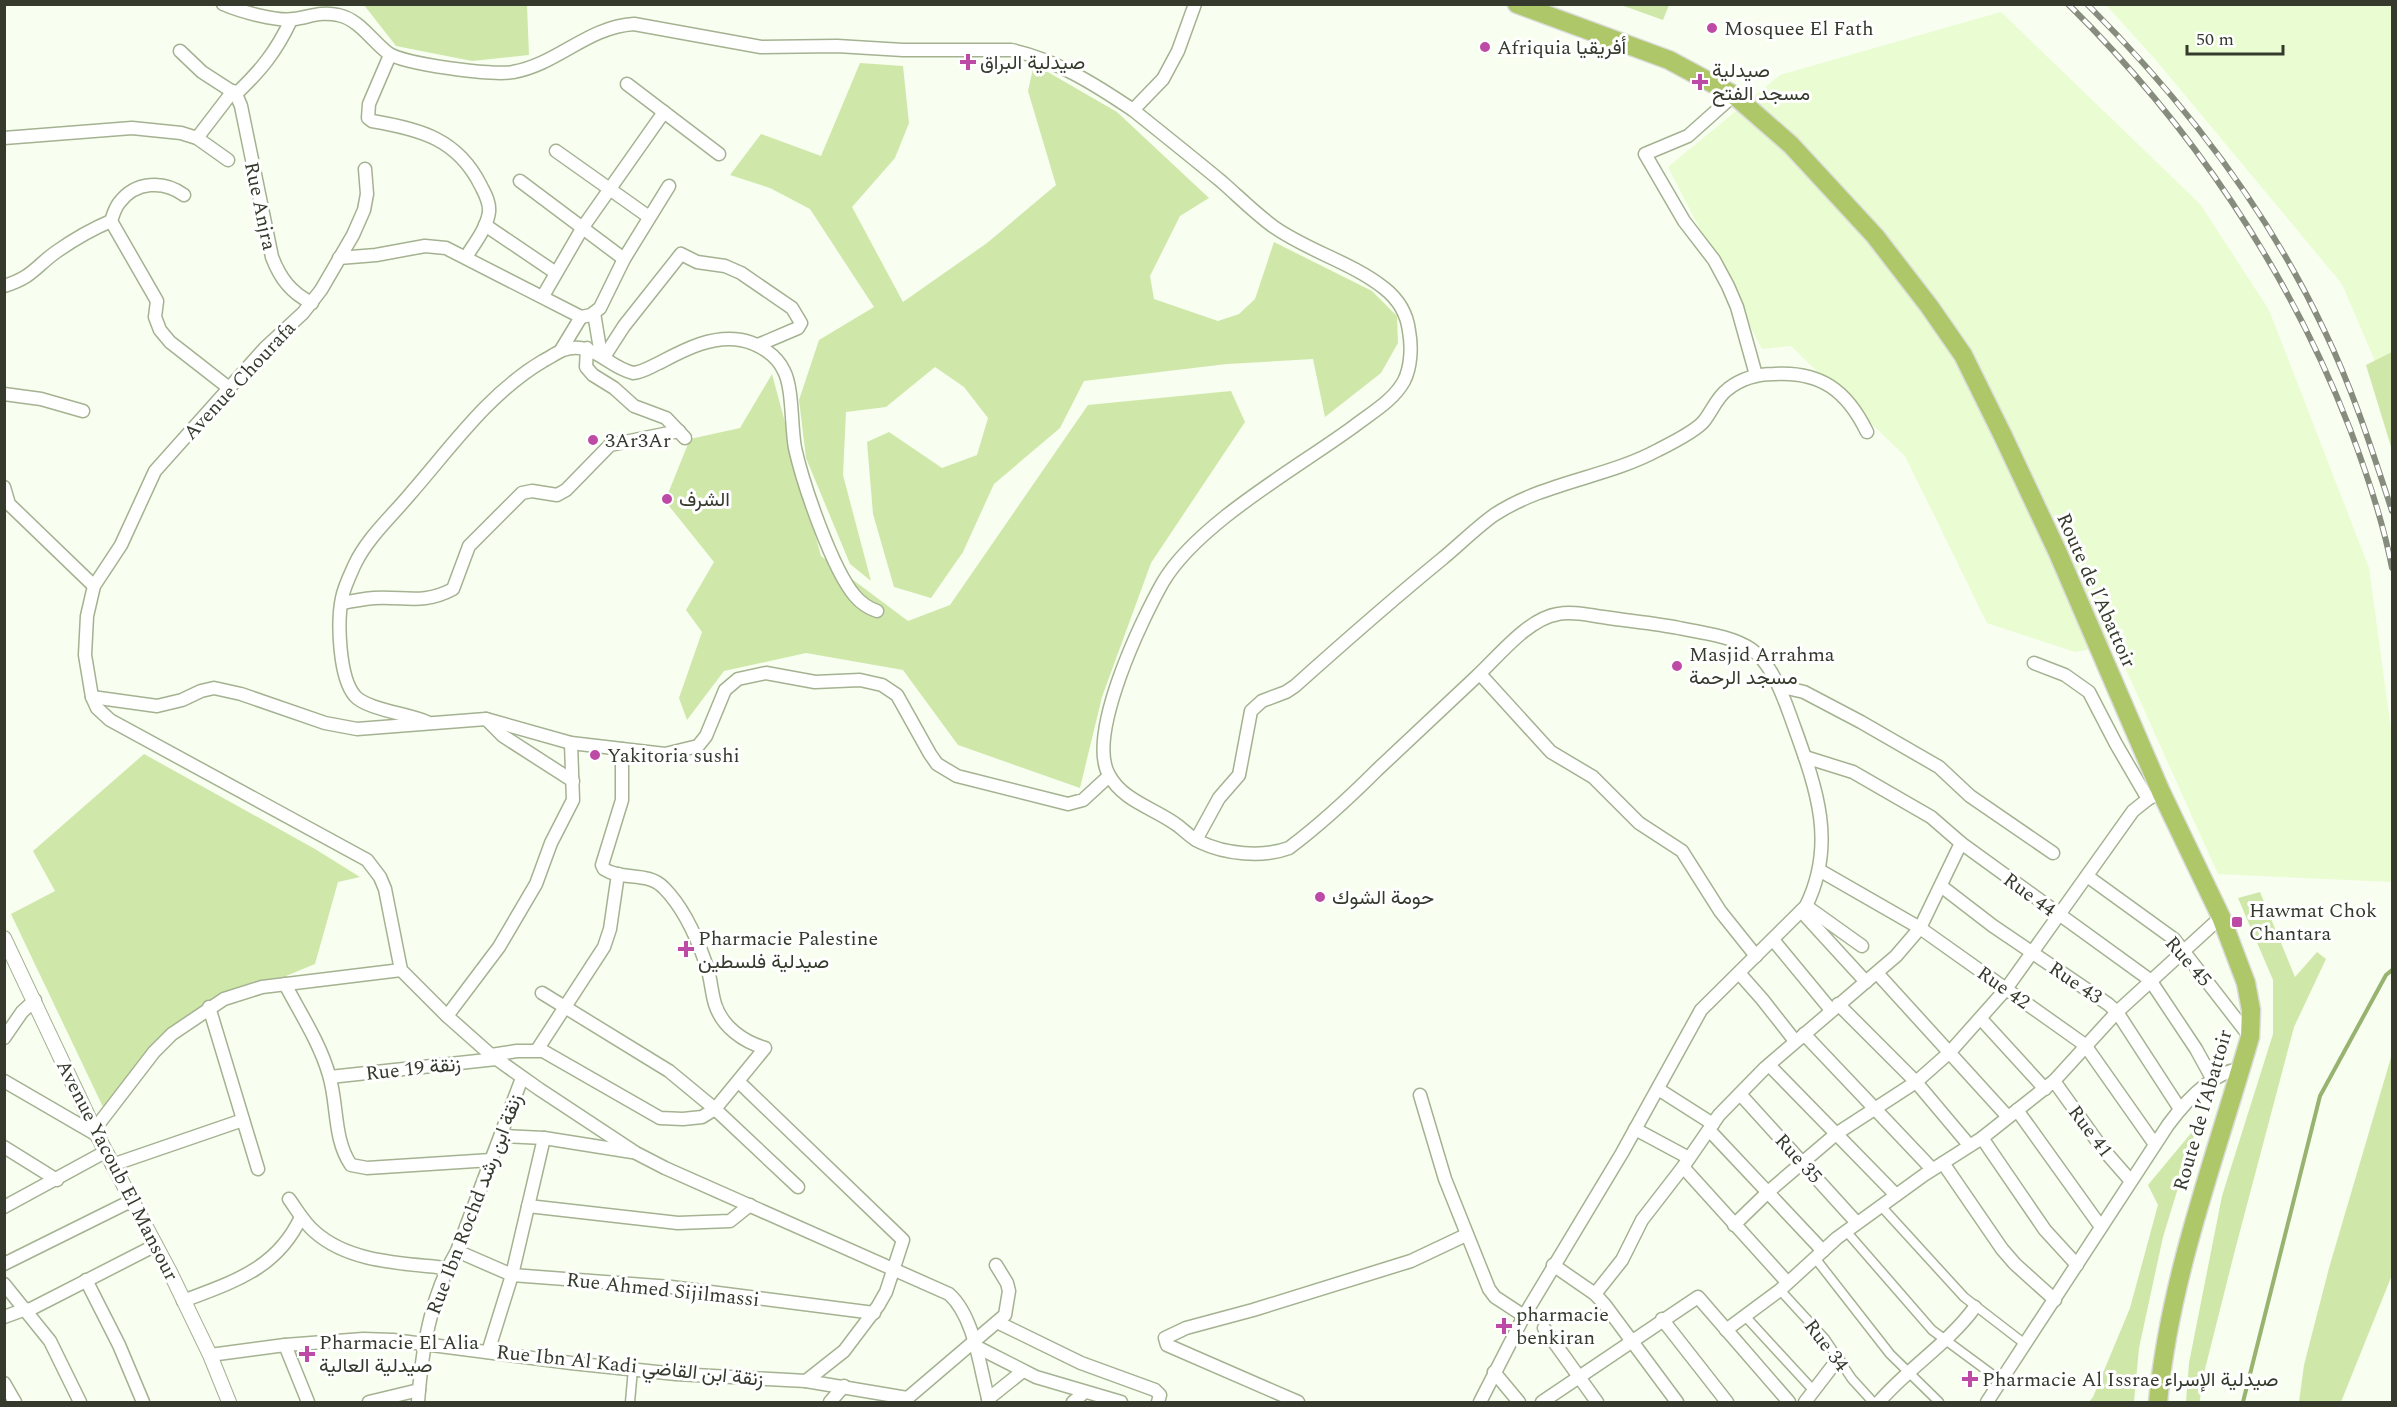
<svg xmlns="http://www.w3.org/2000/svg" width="2397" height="1407" font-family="Spectral,Vazirmatn,serif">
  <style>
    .built { fill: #eafcd1 }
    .green { fill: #cfe8aa }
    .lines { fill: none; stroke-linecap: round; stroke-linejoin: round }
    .stream { stroke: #98b270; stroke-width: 4 }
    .pedestrian-casing { stroke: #a4b291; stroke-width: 11 }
    .minor-casing { stroke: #a4b291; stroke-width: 15 }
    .tertiary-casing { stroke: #a4b291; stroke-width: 16 }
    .primary-casing { stroke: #dbdcd9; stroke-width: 21 }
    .pedestrian { stroke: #fff; stroke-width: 8 }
    .minor { stroke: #fff; stroke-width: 12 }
    .tertiary { stroke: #fff; stroke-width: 14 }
    .primary { stroke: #aec768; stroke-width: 18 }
    .rail-casing { stroke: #868c7e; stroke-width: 6 }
    .rail { stroke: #fff; stroke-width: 4; stroke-dasharray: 11; stroke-linecap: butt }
    .poi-dot { fill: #bd4ba6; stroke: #fff; stroke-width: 2 }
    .labels { text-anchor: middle; stroke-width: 6; stroke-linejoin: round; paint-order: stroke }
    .poi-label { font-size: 20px; fill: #353a2d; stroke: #fff; text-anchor: start }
    .street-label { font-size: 20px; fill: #353a2d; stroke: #fff }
  </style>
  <rect width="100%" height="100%" fill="#f8fef0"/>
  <g class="built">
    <polygon points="2106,5 2392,5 2392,401 2342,284 2155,59"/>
    <polygon points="2001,12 2200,204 2269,310 2369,568 2392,737 2392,882 2218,874 2115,645 2075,652 1987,623 1905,456 1791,346 1762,349 1668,167 1780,75"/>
  </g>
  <g class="green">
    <polygon points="364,5 527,5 529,55 472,61 396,46"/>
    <polygon points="1621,5 1669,5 1663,20"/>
    <polygon points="860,63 903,66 909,123 895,158 852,207 903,302 987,243 1056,185 1028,91 1034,64 1117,112 1209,198 1180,216 1150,276 1154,299 1218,321 1239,314 1255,299 1274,242 1372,291 1397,316 1398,343 1381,373 1325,417 1313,359 1227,364 1084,381 1060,428 994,484 963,552 931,598 894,587 873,514 867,442 889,432 942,468 977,455 988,418 964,387 935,367 886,407 846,412 843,475 871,581 850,564 806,458 799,400 819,340 874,307 810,209 770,188 730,175 761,134 821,156"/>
    <polygon points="2392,352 2392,450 2366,365"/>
    <polygon points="772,374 821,556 908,621 950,605 1088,405 1231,391 1245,422 1151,563 1102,697 1080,788 958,745 903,670 806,653 724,671 687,720 679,698 702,632 686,610 714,562 665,501 690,439 740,428"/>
    <polygon points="144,754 315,849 360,877 338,882 315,964 182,1019 103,1107 11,914 55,891 33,851"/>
    <polygon points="2260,892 2295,977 2317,952 2326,959 2294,1027 2235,1250 2201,1385 2200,1402 2186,1402 2189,1363 2222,1196 2273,1034 2273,980 2238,898"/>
    <polygon points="2392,1054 2392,1275 2341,1402 2299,1402 2304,1365 2329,1268"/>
    <polygon points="2197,1126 2163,1237 2139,1348 2134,1402 2089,1402 2093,1397 2130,1308 2158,1205 2148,1185"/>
  </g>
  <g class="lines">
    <polyline class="stream" points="2243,1402 2320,1096 2386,975 2392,970"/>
    <g class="pedestrian-casing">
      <g id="pedestrian">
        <polyline points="1880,1205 1964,1297 2025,1344"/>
        <polyline points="1846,1231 1932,1330 2001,1381"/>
        <polyline points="1815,1258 1890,1354 1939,1402"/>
        <polyline points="1780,1290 1825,1339 1852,1379 1873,1402"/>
        <polyline points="1745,1316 1814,1391"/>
        <polyline points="630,1402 633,1369"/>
      </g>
    </g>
    <g class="minor-casing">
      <g id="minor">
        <path d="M 223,4 C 239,11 277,22 294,19 C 309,17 322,11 338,15 C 359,19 372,41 388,53 C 403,64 494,76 513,72 C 558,64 587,27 634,24 L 761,47 L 837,46 L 903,50 L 1011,50 C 1055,59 1096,85 1133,110 C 1163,134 1193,158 1222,182 C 1239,197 1256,214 1274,227 C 1308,251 1351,262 1384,288 C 1398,299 1407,314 1409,331 C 1412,347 1411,367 1404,381 C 1393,401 1371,413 1353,427 C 1297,468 1198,523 1163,582 C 1142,619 1086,735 1109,775 C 1123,801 1154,808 1177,825 C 1184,830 1191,838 1200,842 C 1225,854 1262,858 1289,848 C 1321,824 1349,798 1377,770 C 1410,739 1443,708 1476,677 C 1498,657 1527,619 1558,614 C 1572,611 1588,615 1603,617 C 1628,621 1654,623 1679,628 C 1750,641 1764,643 1790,715 C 1813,780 1839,839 1806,906 L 1701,1010 L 1622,1153 L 1524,1316 L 1480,1402"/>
        <polyline points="180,51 202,72 236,94"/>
        <path d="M 390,55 L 369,104 L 368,118 L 372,121 C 420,129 458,139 481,186 C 485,194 490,202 489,212 C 487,228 474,244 466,257"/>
        <polyline points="627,84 719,154"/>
        <path d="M 236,94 L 241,106 L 272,257 C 280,278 291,293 312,303"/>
        <path d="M 236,94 C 261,70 276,52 291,20"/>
        <polyline points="1734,95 1688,136 1645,154 1684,221 1714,260 1728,286 1737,307 1756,375"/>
        <polyline points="1133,110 1163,79 1178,51 1195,4"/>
        <polyline points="4,138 132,128 181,133 197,138 228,160"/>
        <polyline points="197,138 233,91"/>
        <polyline points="556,151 649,217"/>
        <path d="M 365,169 L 367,194 L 364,210 L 353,235 L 321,290 L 303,313 L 265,348 L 155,471 L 121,545 L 94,586 L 87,616 L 85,655 L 92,697 L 97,708 L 110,720 L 367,860 L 380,877 L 385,889 L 401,970 L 447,1016 L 491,1055 L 539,1089 L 636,1153 L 665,1168 L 949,1294 C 975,1317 980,1370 989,1402"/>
        <polyline points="520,181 624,259"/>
        <polyline points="111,221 157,301 155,317 160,330 170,342 229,388"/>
        <polyline points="485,225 556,273"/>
        <polyline points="339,258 376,255 425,246 446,248 581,317 561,350"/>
        <path d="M 4,286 C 33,277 35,267 56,252 C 73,240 92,229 111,221 C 113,215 115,208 119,203 C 135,181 164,180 184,195"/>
        <polyline points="543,296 583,227 664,112"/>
        <polyline points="594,313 601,355"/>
        <polyline points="581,317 591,315 600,308 624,259 669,186"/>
        <polyline points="587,348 586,367 593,375 614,388 634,406 666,418 685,438"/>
        <polyline points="604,357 624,326 681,254 697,262 725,266 741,273 792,308 801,323 798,328 758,345"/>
        <polyline points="4,394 41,399 83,411"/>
        <polyline points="4,487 9,504 94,586"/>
        <path d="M 342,603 C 352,601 364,599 374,598 C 405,596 423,605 453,589 L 469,546 L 522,493 L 532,491 L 557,495 L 566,490 L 610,445 L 679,431"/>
        <polyline points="2034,663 2065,675 2089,692 2116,744 2148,799"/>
        <polyline points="1480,674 1551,752 1593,777 1639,823 1682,851 1720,911 1756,956"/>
        <polyline points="1779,686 1804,692 1861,722 1939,767 1970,796 2053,853"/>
        <polyline points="92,697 157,706 182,700 201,691 214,688 241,694 325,723 357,729 486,719 571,743 665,754 698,746 706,736 725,690 738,679 766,673 815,682 860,680 882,685 897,695 930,754 937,764 957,776 1068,804 1083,800 1109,776"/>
        <polyline points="486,719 503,736 573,781"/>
        <path d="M 427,722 C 409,714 366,709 355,696 C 339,678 337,622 342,598 C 344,587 350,575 355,564 C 368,537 392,516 411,493 C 452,446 489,393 543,361 C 549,358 556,353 563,350 C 593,340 607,367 633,373 C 643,372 650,367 659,363 C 684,350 711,335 741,340 C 758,343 777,355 784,371 C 793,388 791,427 795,448 C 803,484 832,569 855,596 C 861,603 868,608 877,611"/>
        <polyline points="1805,757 1853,772 1931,817 1961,843 2150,980 2196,1049 2213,1080"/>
        <path d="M 1196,840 L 1219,798 L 1239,775 L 1251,711 L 1262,701 L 1286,692 L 1295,686 C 1343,643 1392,600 1442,559 C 1459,545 1476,528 1494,515 C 1544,482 1606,478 1658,450 C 1670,444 1696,431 1704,421 C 1712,411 1717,397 1728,389 C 1742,378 1758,374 1774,374 C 1821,371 1847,391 1867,432"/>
        <polyline points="1819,870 1920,928 2085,1045 2154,1143"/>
        <polyline points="2087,876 2174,939 2250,1037"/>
        <polyline points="1941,886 1993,926 2108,1004 2117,1012 2180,1109"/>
        <polyline points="1806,906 1862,946"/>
        <polyline points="1801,911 1866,982"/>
        <polyline points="1774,941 1831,1010"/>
        <polyline points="1739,973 1762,999 1795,1041"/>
        <polyline points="1877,973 2008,1117"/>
        <path d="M 285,984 C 300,1013 320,1043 329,1075 C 338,1104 333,1139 351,1165 L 367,1168 L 491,1160"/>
        <polyline points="542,993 669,1071 715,1109 798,1187"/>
        <polyline points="1838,1004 1916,1082 1969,1145"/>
        <polyline points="209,1007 258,1169"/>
        <polyline points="447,1016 499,947 536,884 551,843 573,800 571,743"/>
        <polyline points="1981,1019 2045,1089"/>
        <polyline points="1804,1034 1932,1169"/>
        <polyline points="4,1038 22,1012 35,1000"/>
        <polyline points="537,1050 604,947 610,929 618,874"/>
        <path d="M 491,1055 L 517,1051 L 543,1051 L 660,1118 L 683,1119 L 702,1117 L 715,1109 L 765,1048 C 744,1042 722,1027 715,1004 C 711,991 711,977 706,964 C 697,938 683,907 664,888 C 648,871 622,881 604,869 L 602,865 L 622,800 L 622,749"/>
        <polyline points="1769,1065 1896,1195"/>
        <polyline points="330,1077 496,1059"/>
        <polyline points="4,1081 97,1135"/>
        <polyline points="2054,1081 2102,1148 2130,1180"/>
        <polyline points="739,1082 903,1240 886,1292 878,1306 844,1351 806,1381"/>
        <polyline points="1658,1089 1713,1124"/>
        <polyline points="1740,1094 1857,1223"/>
        <polyline points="1420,1095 1445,1179 1489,1289 1495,1297 1524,1316"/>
        <polyline points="2017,1110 2101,1227"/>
        <polyline points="1635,1129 1689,1158"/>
        <polyline points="94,1130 154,1052 172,1034 224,999 262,987 401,970"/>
        <polyline points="1709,1130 1823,1251"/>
        <polyline points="501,1136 544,1138 632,1152"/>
        <polyline points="1982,1138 2045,1230 2077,1265"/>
        <polyline points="4,1147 57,1180"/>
        <polyline points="1943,1163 2002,1249 2015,1264 2055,1300"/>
        <polyline points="112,1165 243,1120"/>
        <polyline points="1683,1167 1787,1282"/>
        <path d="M 289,1199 C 297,1210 304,1223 315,1232 C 350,1263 403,1263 447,1268"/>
        <polyline points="528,1206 678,1223 730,1221 750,1205"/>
        <polyline points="4,1207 105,1152"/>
        <polyline points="1734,1225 1768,1192 1836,1134 1916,1082 1950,1052 2006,989 2133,811 2148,799 2161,792"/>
        <polyline points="457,1251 512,1275 671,1287 874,1313"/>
        <polyline points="4,1264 133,1200"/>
        <polyline points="1553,1265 1595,1294 1605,1305 1677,1402"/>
        <polyline points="86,1280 119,1345 143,1402"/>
        <polyline points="4,1284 50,1341 80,1402"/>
        <polyline points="1595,1294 1622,1260 1642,1220 1683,1167 1719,1115 1765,1068 1896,956 1920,928 1961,843"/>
        <path d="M 183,1301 C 233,1282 277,1269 301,1217"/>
        <polyline points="27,1311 156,1245"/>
        <polyline points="4,1317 26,1309"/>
        <polyline points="1662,1319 1727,1402"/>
        <polyline points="997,1322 1081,1363 1155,1390 1160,1395 1158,1402"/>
        <polyline points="1544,1328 1597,1402"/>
        <polyline points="1726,1330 1780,1290 1837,1238 1924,1175 1982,1138 2054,1081 2117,1012 2221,917"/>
        <polyline points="285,1345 308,1402"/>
        <polyline points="977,1347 1036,1377 1121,1402"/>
        <polyline points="488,1352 512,1275 544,1138"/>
        <polyline points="210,1355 285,1345 363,1339 393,1340 571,1363 676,1374 806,1381 907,1398"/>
        <polyline points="1494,1372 1519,1402"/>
        <polyline points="4,1383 15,1402"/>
        <polyline points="988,1399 1023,1371"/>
        <polyline points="369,1402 419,1390"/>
        <path d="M 418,1402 C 422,1350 430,1297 457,1251 L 522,1078"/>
        <polyline points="830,1402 844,1386"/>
        <polyline points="903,1402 1005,1315 1009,1291 1007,1283 996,1265"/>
        <polyline points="1073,1402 1085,1392"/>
        <polyline points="1298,1402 1167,1345 1165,1338 1186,1328 1253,1310 1411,1261 1466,1235"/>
        <polyline points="1542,1402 1698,1297 1789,1402"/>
        <polyline points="1805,1402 1838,1359"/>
        <path d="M 1879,1402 C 1908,1368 1948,1344 1975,1307"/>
        <path d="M 1987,1402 L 2168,1125 C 2185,1102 2211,1073 2240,1069"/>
      </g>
    </g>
    <g class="tertiary-casing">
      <polyline id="tertiary" points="4,938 97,1135 170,1272 210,1355 229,1402"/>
    </g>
    <g class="primary-casing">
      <path id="primary" d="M 1517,4 L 1669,60 L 1734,95 L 1791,145 L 1875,236 L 1929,306 L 1963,355 L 2003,436 L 2058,553 L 2161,792 L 2221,917 L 2246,983 L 2251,1010 L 2250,1037 C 2215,1159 2170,1276 2158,1402"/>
    </g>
    <use href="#pedestrian" class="pedestrian"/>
    <use href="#minor" class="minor"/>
    <use href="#tertiary" class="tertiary"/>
    <use href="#primary" class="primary"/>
    <g class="rail-casing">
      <g id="rail">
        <path d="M 2068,4 C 2190,124 2288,269 2350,429 C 2367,474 2383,521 2392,568"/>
        <path d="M 2087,4 C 2182,99 2268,210 2325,332 C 2353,390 2372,450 2392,511"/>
      </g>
    </g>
    <use href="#rail" class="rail"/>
  </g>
  <g class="poi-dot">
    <circle cx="1712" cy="28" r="6"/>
    <circle cx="1485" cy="47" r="6"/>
    <path d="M965 53h6v6h6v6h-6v6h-6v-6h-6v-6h6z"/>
    <path d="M1697 73h6v6h6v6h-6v6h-6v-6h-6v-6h6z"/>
    <circle cx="593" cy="440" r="6"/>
    <circle cx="667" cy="499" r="6"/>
    <circle cx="1677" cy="666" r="6"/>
    <circle cx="595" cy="755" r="6"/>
    <circle cx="1320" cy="897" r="6"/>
    <rect x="2231" y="916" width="12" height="12" rx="3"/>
    <path d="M683 940h6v6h6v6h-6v6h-6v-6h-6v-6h6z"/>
    <path d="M1501 1317h6v6h6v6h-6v6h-6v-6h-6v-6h6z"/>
    <path d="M304 1345h6v6h6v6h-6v6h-6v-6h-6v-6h6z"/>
    <path d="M1967 1370h6v6h6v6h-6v6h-6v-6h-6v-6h6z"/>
  </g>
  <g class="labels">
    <g class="poi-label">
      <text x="1724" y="35">Mosquee El Fath</text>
      <text x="1497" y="54">Afriquia أفريقيا</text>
      <text x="980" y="69">صيدلية البراق</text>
      <text x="1712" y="77">صيدلية<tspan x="1712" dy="23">مسجد الفتح</tspan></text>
      <text x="605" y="447">3Ar3Ar</text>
      <text x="679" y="506">الشرف</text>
      <text x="1689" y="661">Masjid Arrahma<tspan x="1689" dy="23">مسجد الرحمة</tspan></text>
      <text x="607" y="762">Yakitoria sushi</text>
      <text x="1332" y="904">حومة الشوك</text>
      <text x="2249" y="917">Hawmat Chok<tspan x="2249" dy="23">Chantara</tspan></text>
      <text x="698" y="945">Pharmacie Palestine<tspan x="698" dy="23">صيدلية فلسطين</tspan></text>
      <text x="1516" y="1321">pharmacie<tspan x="1516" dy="23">benkiran</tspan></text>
      <text x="319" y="1349">Pharmacie El Alia<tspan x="319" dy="23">صيدلية العالية</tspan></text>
      <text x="1982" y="1386">Pharmacie Al Issrae صيدلية الإسراء</text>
    </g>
    <g class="street-label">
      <text transform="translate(261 206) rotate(78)" y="7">Rue Anjra</text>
      <text transform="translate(239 380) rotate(-47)" y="7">Avenue Chourafa</text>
      <text transform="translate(2097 590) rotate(66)" y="7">Route de l’Abattoir</text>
      <text transform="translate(2030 894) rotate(36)" y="7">Rue 44</text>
      <text transform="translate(2189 961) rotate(49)" y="7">Rue 45</text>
      <text transform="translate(2076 982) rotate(34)" y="7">Rue 43</text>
      <text transform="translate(2004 987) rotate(35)" y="7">Rue 42</text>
      <text transform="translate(413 1068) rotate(-6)" y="7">Rue 19 زنقة</text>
      <text transform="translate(2202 1110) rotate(-74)" y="7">Route de l’Abattoir</text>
      <text transform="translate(2091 1131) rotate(53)" y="7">Rue 41</text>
      <text transform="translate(1799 1158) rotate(48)" y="7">Rue 35</text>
      <text transform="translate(118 1170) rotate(63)" y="7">Avenue Yacoub El Mansour</text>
      <text transform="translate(474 1204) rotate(-69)" y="7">Rue Ibn Rochd زنقة ابن رشد</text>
      <text transform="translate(663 1289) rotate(6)" y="7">Rue Ahmed Sijilmassi</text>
      <text transform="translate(1827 1345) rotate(53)" y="7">Rue 34</text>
      <text transform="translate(630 1365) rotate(6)" y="7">Rue Ibn Al Kadi زنقة ابن القاضي</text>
    </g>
  </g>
  <rect width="2397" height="1407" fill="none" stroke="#353a2d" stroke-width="12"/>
  <path d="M2187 45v9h96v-9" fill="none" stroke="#353a2d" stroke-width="3"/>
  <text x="2196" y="45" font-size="18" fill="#353a2d" stroke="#ffffff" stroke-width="4.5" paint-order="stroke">50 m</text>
</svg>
